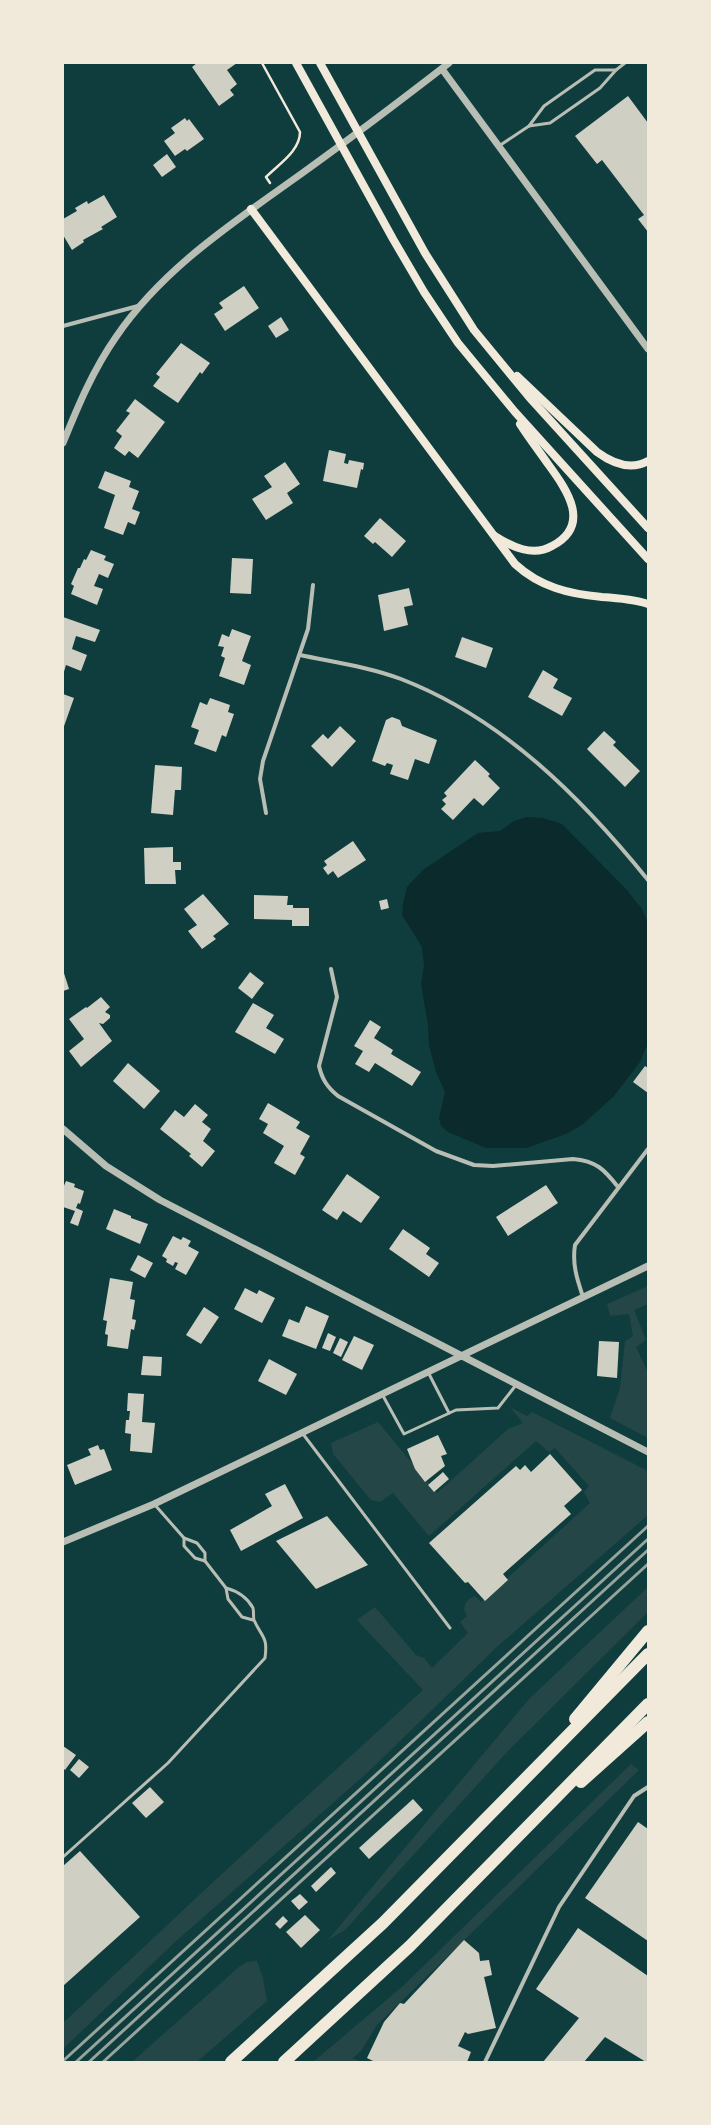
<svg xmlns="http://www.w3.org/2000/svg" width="711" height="2125" font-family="'Roboto Condensed',sans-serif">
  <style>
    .green { fill: #244646 }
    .water { fill: #0a2a2b }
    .building { fill: #cfcfc3 }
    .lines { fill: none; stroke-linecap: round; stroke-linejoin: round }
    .path { stroke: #f1e9da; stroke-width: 2.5 }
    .service { stroke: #b8beb3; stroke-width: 3 }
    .minor { stroke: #b8beb3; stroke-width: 4 }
    .tertiary { stroke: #b8beb3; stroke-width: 7 }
    .secondary { stroke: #f1e9da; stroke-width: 8 }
    .motorway { stroke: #f1e9da; stroke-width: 12 }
    .rail { stroke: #97a49c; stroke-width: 3 }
  </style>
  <rect width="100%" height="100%" fill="#0f3d3e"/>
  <g class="green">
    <polygon points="648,1286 648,1304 634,1310 646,1340 636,1347 648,1373 648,1438 610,1418 620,1388 625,1341 633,1336 629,1314 610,1316 607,1304"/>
    <path d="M 510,1407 L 527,1416 L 532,1412 L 648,1471 L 648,1515 L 498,1646 L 367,1773 L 174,1943 L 63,2049 L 64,2022 L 212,1883 L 423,1690 L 357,1620 L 375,1607 L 416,1655 L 424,1658 L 432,1668 L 468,1633 L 460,1622 L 467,1616 C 461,1607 466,1599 475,1596 L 481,1602 L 590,1503 L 584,1492 L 589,1486 L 555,1448 L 549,1452 L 536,1441 L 429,1536 L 393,1493 L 380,1502 L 371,1500 L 333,1454 L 331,1443 L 378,1422 L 437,1493 L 508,1429 L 523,1423 Z"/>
    <polygon points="648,1587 648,1612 508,1751 345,1930 328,1940 530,1698"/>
    <polygon points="631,1764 639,1770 377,2025 361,2051 353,2058 362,2062 313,2062 403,1986"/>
    <polygon points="257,1961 263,1978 267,2001 197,2062 132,2062 239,1967 247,1962"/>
  </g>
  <polygon class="water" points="527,817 543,818 562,824 626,889 642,909 648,923 648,1043 640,1062 614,1096 582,1125 566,1134 526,1148 486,1148 448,1132 441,1126 439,1118 445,1092 436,1072 429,1045 428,1025 421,984 424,966 422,947 402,915 403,903 407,887 423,870 448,853 478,833 500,831 514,821"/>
  <g class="building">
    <polygon points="197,63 237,63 227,70 237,84 230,90 234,95 219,106 192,67"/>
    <polygon points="628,96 648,123 648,232 638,219 644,215 602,160 597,164 575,136"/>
    <polygon points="185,118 187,121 189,119 204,139 187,151 185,149 175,156 164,141 175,133 171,128"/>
    <polygon points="167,154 176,167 162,177 153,165"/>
    <polygon points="104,195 117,217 101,227 103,229 83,240 84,242 72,250 63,235 63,219 77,211 75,208 87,201 88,204"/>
    <polygon points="244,286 259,308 225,331 214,314 223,308 219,303"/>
    <polygon points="281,317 289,330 276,338 268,326"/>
    <polygon points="181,343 210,363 202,374 200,372 178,403 153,386 160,377 156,374"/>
    <polygon points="135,399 165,422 138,458 129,451 125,456 114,448 122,436 116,431 130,413 126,411"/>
    <polygon points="329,450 346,454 344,463 348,464 349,460 364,463 363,470 361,469 357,488 323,481"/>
    <polygon points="285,462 300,484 287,493 293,503 266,520 252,499 272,487 264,476"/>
    <polygon points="105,471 131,481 129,487 139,491 132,509 140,512 135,525 128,522 123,535 104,528 115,495 98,488"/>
    <polygon points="380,518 406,541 392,557 375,542 373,544 364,536"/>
    <polygon points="91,550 106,556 104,560 114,564 108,578 99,574 94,586 103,589 97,605 71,594 74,586 71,584 78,568 80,568 84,559 86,560"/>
    <polygon points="232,558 253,559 251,594 230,593"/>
    <polygon points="409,588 413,605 404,607 408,625 384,631 378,595"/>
    <polygon points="63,617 100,630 95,642 76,636 72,649 87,655 81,671 66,665 63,675"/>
    <polygon points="232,629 251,636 242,661 251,665 244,685 219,676 225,658 221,656 224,647 218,646 222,634 229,637"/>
    <polygon points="462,637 493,648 486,668 455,657"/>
    <polygon points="543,670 558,679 553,688 572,698 562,716 528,697"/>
    <polygon points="63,694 74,698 63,729"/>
    <polygon points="210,698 230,705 228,712 234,714 226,737 222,735 216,752 194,744 199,730 191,727 200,702 207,705"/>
    <polygon points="392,717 400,720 402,726 437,740 429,764 415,759 408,780 390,774 393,765 387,763 385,766 372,761 386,720"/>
    <polygon points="340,726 356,741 332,767 311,746 323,734 328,739"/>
    <polygon points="604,731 616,742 613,745 640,771 625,787 587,749"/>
    <polygon points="475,760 490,774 488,776 500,788 483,806 474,798 453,820 441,809 446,804 442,800 447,796 444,793"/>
    <polygon points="155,765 182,767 181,790 175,790 173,815 151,813"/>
    <polygon points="353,841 366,860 338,878 333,871 328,875 323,868 327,865 324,861"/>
    <polygon points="173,847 173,862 181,862 181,870 175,870 176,884 145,884 144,848"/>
    <polygon points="203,894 229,924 213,936 216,939 202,949 188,931 197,925 184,909"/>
    <polygon points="254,895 288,896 287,905 293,905 293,908 309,908 309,926 292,926 292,920 254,919"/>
    <polygon points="387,899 389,908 381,910 379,901"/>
    <polygon points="63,970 69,989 63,991"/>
    <polygon points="250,972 264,983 252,999 238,988"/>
    <polygon points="101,997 110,1007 105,1012 110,1015 110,1018 103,1024 99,1023 112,1041 81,1067 69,1051 84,1039 69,1019 86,1007 87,1008"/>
    <polygon points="253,1003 274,1015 266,1028 284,1039 275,1054 235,1032"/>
    <polygon points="370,1020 381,1027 374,1038 393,1050 391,1054 421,1072 412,1086 375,1063 369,1072 355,1064 363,1051 354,1046"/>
    <polygon points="128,1063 160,1091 144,1109 113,1081"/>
    <polygon points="645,1066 648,1068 648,1093 633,1082"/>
    <polygon points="268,1103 300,1122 296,1128 310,1136 300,1154 305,1157 295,1175 274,1163 284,1146 263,1133 268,1124 259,1119"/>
    <polygon points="195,1104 208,1115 202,1122 211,1129 203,1141 215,1151 202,1167 189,1156 191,1154 160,1129 175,1110 184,1117"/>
    <polygon points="347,1174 380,1197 361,1223 343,1211 337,1220 322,1210"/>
    <polygon points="66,1181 75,1184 74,1187 84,1191 80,1204 78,1203 76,1208 83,1211 78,1226 70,1223 75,1211 63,1207 63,1188"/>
    <polygon points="546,1185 558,1203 508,1236 496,1217"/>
    <polygon points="114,1209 131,1216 131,1218 148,1224 140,1244 106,1229"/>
    <polygon points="403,1229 430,1248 426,1254 439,1263 429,1277 389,1249"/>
    <polygon points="173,1236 181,1240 183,1237 191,1241 188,1246 199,1252 186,1275 175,1269 178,1263 175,1262 173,1266 166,1262 167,1259 162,1256"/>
    <polygon points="138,1255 153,1263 145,1278 130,1270"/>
    <polygon points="110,1278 133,1282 130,1299 135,1300 132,1319 136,1320 134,1330 131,1329 128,1349 107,1346 108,1335 105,1334 107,1321 103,1320"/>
    <polygon points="245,1288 257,1294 259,1290 275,1298 262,1323 234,1309"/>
    <polygon points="306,1306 329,1316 316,1349 282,1336 289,1319 299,1323"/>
    <polygon points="204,1307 219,1317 201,1344 186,1335"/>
    <polygon points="328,1333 336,1337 330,1351 322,1348"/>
    <polygon points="354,1336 374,1345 362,1370 342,1360"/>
    <polygon points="340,1338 348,1342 341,1357 333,1353"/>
    <polygon points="599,1341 619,1342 617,1378 597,1376"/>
    <polygon points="143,1356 162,1357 161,1376 141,1375"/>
    <polygon points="269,1359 297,1374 286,1395 258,1381"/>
    <polygon points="128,1393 144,1394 142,1422 155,1423 152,1453 130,1451 131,1434 125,1433 126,1420 129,1420 130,1411 127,1411"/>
    <polygon points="438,1435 447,1454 441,1456 445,1466 425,1482 415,1469 407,1449"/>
    <polygon points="98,1445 100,1450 104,1449 112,1470 75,1485 67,1465 91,1455 88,1449"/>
    <polygon points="550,1454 582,1490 564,1506 571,1514 503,1574 508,1580 485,1601 468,1582 465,1583 429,1543 516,1466 520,1470 525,1465 531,1472"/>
    <polygon points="443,1472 449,1479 434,1492 428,1485"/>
    <polygon points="285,1484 303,1518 241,1551 230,1530 272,1506 265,1494"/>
    <polygon points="327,1516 368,1565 316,1589 276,1541"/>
    <polygon points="63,1746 76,1755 65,1770 63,1768"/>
    <polygon points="79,1759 89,1767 79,1778 70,1770"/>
    <polygon points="150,1787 164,1802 146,1818 132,1803"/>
    <polygon points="413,1799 423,1810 369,1859 359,1848"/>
    <polygon points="638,1822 648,1829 648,1941 585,1898"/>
    <polygon points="80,1851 140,1917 63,1986 63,1866"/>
    <polygon points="331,1867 336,1873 316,1892 311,1886"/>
    <polygon points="300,1894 308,1902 299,1910 291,1901"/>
    <polygon points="305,1915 320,1930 301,1948 286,1932"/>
    <polygon points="283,1916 288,1921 280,1929 275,1924"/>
    <polygon points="578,1928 648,1976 648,2060 646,2062 605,2037 584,2062 543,2062 579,2018 536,1989"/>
    <polygon points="464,1940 479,1953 480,1961 489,1960 492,1975 484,1977 496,2028 468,2034 465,2032 458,2046 471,2052 467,2062 375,2062 367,2058 384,2022 400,2003 404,2004"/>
  </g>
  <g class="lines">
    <path class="path" d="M 262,63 L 300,132 C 300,151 279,164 266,177 L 270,183"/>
    <g class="service">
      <polyline points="529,126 550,123 600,88 616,70 625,63"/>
      <polyline points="499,146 529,126 544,106 595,70 616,70"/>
      <polyline points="428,1372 449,1413"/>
      <polyline points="382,1394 404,1434 456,1410 498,1408 516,1385"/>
      <polyline points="303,1434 450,1628"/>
      <polyline points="155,1505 184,1538 197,1543 205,1553 205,1561 226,1588 228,1599 242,1617 253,1620"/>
      <polyline points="184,1538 184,1546 195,1558 205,1561"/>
      <path d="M 63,1857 L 168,1763 L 265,1658 C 268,1636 262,1638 254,1620 C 253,1617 254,1612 253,1608 C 247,1597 237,1591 226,1588"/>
    </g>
    <g class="minor">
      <polyline points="63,326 138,306"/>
      <path d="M 300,655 C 333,662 369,667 401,679 C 502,718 581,797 648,880"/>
      <polyline points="266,813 260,779 263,761 308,629 313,585"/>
      <path d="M 331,969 L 337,997 L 319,1066 C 322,1079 327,1087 338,1096 L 436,1151 L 474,1165 L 493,1166 L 573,1159 C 596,1161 604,1169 618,1187"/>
      <path d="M 583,1297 C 577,1279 572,1264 575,1245 L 648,1149"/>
      <polyline points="485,2062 559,1907 634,1796 648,1787"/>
    </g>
    <g class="tertiary">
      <polyline points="442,69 648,349"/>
      <path d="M 63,443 C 78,406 93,370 116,337 C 163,268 234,222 301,174 C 351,138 400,101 449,63"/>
      <polyline points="63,1129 106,1166 160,1200 648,1452"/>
      <polyline points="63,1542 154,1504 648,1266"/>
    </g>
    <g class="secondary">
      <polyline points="296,63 393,239 424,292 458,343 515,412 648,559"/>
      <polyline points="320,63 425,253 474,330 529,397 648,528"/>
      <path d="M 251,209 L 515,564 C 540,587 569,594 602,597 C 618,598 633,599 648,604"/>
      <path d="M 517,376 L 597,452 C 612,463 630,471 648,461"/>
      <path d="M 495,536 C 512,547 533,557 552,546 C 592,525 567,490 548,464 C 539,451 529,438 520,424"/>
    </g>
    <g class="motorway">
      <polyline points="575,1719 648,1631"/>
      <polyline points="581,1782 648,1722"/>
      <polyline points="231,2062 383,1923 648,1654"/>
      <polyline points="284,2062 410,1946 648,1704"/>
    </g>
    <g class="rail">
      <polyline points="63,2061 648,1526"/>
      <polyline points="76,2062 648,1539"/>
      <polyline points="89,2062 648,1550"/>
      <polyline points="103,2062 648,1564"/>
    </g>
  </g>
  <rect width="711" height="2125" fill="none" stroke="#f1e9da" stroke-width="128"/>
</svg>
